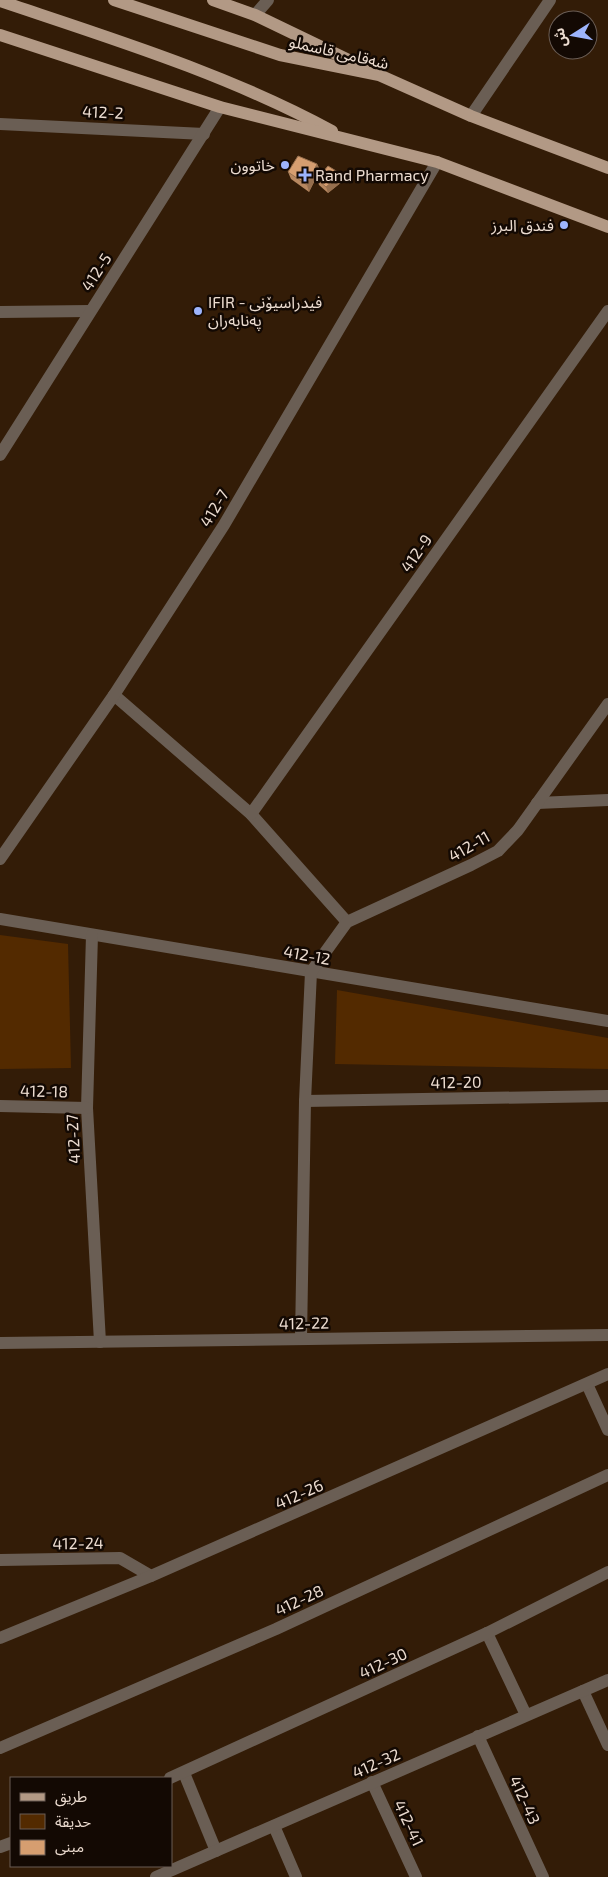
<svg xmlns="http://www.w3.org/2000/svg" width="608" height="1877" font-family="'Exo 2','Noto Sans Arabic',sans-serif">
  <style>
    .green { fill: #532a00 }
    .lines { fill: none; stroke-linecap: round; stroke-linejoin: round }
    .minor { stroke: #6a5e54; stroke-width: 12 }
    .major { stroke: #b29985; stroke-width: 12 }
    .wall { fill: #b88860 }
    .shaded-wall { fill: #966f4e }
    .building { fill: #d69e70; stroke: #966f4e }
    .poi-dot { fill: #9db4fd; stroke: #130903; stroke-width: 2 }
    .labels { text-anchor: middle; stroke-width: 5; stroke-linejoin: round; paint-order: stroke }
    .street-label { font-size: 16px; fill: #ecdcd0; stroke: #130903 }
    .poi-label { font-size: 16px; fill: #ecdcd0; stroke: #130903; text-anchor: end }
  </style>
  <rect width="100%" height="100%" fill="#331c07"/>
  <g class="green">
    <polygon points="0,935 68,944 71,1068 0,1069"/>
    <polygon points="337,990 608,1038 608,1069 335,1064"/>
  </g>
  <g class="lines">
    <g class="minor">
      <polyline points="255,15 268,0"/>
      <polyline points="471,116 550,0"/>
      <polyline points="0,124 204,134"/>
      <polyline points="0,312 90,311"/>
      <polyline points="0,455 220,107"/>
      <polyline points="114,695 251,814 347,922"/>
      <polyline points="537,803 608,800"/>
      <polyline points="251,814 608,311"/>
      <polyline points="0,859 114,695 224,525 437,162"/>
      <polyline points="0,919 608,1021"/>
      <polyline points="92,935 87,1108 100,1342"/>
      <polyline points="305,1101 608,1096"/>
      <polyline points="0,1106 87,1108"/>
      <polyline points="301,1339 305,1101 311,972 347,922 471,865 498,851 518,830 608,704"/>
      <polyline points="0,1343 608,1335"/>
      <polyline points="587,1384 608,1430"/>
      <polyline points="0,1560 120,1558 151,1576"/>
      <polyline points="487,1633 526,1715"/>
      <polyline points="0,1638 151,1576 608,1374"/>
      <polyline points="583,1691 608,1745"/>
      <polyline points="478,1736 543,1877"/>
      <polyline points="0,1748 276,1629 608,1475"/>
      <polyline points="184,1773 216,1851"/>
      <polyline points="170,1778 487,1633 608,1572"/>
      <polyline points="372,1782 416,1877"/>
      <polyline points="274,1826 296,1877"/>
      <polyline points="0,1847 11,1843"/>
      <polyline points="156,1877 608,1680"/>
    </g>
    <g class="major">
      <polyline points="114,0 280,55 379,75 471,116 608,168"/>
      <polyline points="213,0 255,15 363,67"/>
      <path d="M 0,1 C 113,39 227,74 332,131"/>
      <polyline points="0,35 220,107 437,162 608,227"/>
    </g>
  </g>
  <g class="wall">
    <polygon points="317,164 320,170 309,192 291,179 288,172"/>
    <polygon points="341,174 343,181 328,193 319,185 317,179"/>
  </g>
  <g class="shaded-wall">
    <polygon points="317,164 320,170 309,192 307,185"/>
    <polygon points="341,174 343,181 328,193 326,187"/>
  </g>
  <g class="building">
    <polygon points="298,156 317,164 307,185 288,172"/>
    <polygon points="328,166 341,174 326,187 317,179"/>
  </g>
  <g class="poi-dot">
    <circle cx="285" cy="165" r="5"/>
    <path d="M302.5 167.5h5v5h5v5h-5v5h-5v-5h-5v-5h5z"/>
    <circle cx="564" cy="225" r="5"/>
    <circle cx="198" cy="311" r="5"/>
  </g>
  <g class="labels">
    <g class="street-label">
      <text transform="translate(339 52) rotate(13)" y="6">شەقامی قاسملو</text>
      <text transform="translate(103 112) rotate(3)" y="6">412-2</text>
      <text transform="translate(96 272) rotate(-57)" y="6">412-5</text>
      <text transform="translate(214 508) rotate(-59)" y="6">412-7</text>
      <text transform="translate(416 553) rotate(-55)" y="6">412-9</text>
      <text transform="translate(469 846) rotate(-30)" y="6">412-11</text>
      <text transform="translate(307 955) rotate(10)" y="6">412-12</text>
      <text transform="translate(456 1082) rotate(-1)" y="6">412-20</text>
      <text transform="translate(44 1091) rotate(1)" y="6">412-18</text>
      <text transform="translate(73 1139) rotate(-93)" y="6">412-27</text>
      <text transform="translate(304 1323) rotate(-1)" y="6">412-22</text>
      <text transform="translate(299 1494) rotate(-24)" y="6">412-26</text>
      <text transform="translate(78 1543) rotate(-1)" y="6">412-24</text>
      <text transform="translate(299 1600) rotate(-25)" y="6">412-28</text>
      <text transform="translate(383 1663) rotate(-25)" y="6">412-30</text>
      <text transform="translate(376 1763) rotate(-24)" y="6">412-32</text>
      <text transform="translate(525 1800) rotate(65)" y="6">412-43</text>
      <text transform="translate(409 1823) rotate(65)" y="6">412-41</text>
    </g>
    <g class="poi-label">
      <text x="275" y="171">خاتوون</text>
      <text x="315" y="181" text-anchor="start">Rand Pharmacy</text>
      <text x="554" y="231">فندق البرز</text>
      <text x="208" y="308" text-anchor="start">IFIR - فیدراسیۆنی<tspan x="208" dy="18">پەنابەران</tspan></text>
    </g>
  </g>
  <rect x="10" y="1777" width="162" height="90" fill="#130903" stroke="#6a5d55"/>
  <rect x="20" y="1793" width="25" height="8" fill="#b29985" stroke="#6a5d55"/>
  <text x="55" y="1802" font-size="15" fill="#ecdcd0">طريق</text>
  <rect x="20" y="1814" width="25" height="15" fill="#532a00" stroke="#6a5d55"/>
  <text x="55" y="1827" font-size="15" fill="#ecdcd0">حديقة</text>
  <rect x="20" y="1840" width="25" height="15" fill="#d69e70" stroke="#6a5d55"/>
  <text x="55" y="1852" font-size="15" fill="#ecdcd0">مبنى</text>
  <g transform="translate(573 35) rotate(259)"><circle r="24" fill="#130903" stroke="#6a5d55"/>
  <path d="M0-4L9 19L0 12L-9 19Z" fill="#9db4fd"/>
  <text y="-8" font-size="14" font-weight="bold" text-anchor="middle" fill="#ecdcd0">ش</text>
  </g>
</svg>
